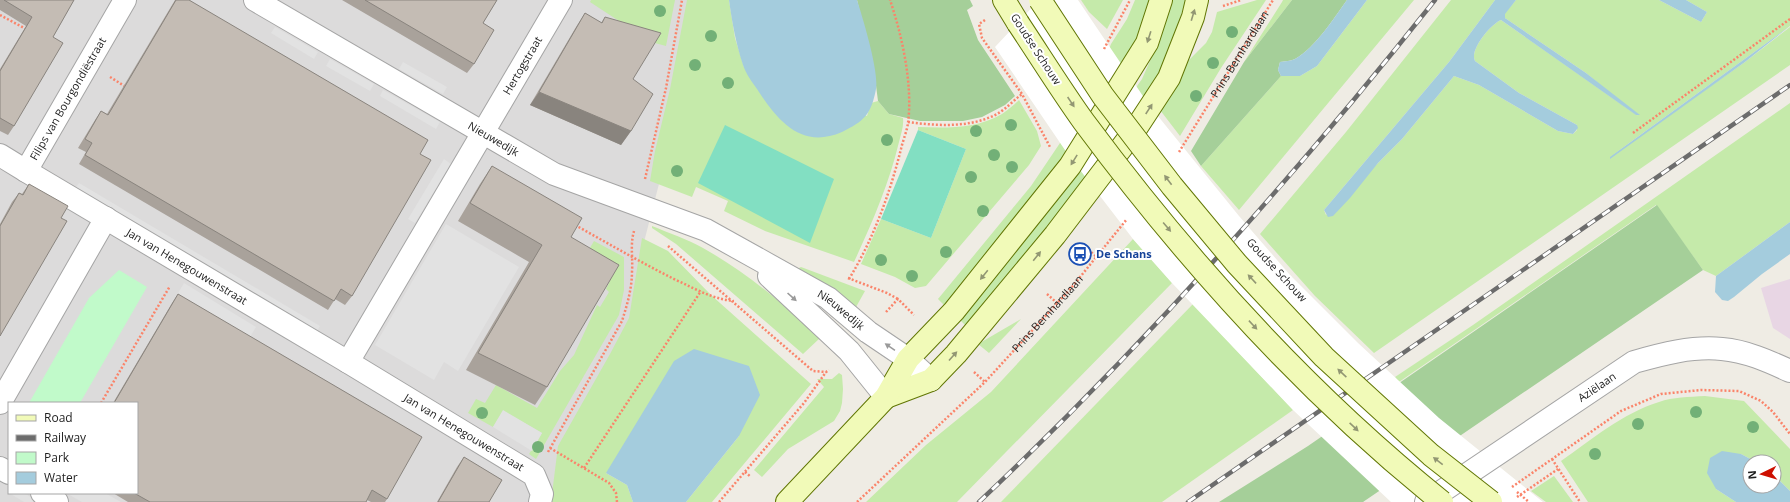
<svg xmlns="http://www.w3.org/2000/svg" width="1790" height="502" font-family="'Open Sans',sans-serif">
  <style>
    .residential { fill: #dcdbdb; fill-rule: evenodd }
    .industrial { fill: #e8d6e4 }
    .grass { fill: #c5eaaa }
    .forest { fill: #a5cf99 }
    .park { fill: #c1faca }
    .pitch { fill: #82dfc2 }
    .parking { fill: #e2e2e2 }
    .water { fill: #a4ccdd }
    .pier { fill: #fff }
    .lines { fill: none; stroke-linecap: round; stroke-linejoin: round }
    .minor-casing { stroke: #a5a5a5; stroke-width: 24 }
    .tertiary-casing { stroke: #a5a5a5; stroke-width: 24 }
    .secondary-casing { stroke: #617604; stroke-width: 24 }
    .path { stroke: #fa846a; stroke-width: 2.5; stroke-dasharray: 2 2; stroke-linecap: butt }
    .minor { stroke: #fff; stroke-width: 22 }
    .tertiary { stroke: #fff; stroke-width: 22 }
    .secondary { stroke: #f1fab8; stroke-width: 22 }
    .rail-casing { stroke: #6c6c6c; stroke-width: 4.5 }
    .rail { stroke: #fff; stroke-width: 3; stroke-dasharray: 9; stroke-linecap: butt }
    .secondary-bridge-casing { stroke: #617604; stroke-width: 24; stroke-linecap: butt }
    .path-bridge { stroke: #fa846a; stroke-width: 2.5; stroke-dasharray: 2 2; stroke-linecap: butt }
    .secondary-bridge { stroke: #f1fab8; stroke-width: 22 }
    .tree { fill: #72b077 }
    .wall { fill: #a9a29b }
    .shaded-wall { fill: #89847e }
    .building { fill: #c4bcb4; stroke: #89847e }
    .oneway { fill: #929773 }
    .oneway2 { fill: #9a9a9a }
    .labels { text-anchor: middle; stroke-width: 4; stroke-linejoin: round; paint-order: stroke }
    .street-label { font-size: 11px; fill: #1e1e1e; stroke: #fff }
    .transit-label { font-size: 11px; font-weight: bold; fill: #164399; stroke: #fff; text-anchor: start }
  </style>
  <rect width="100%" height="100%" fill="#efece4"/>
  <path class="residential" d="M 0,0 L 697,0 L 660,180 L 644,242 L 640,311 L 554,502 L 0,502 ZM 9,403 L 137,403 L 137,493 L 9,493 Z"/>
  <polygon class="industrial" points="1790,279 1790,339 1773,328 1761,288"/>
  <g class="grass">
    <polygon points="591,0 675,0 666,46 651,42 590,2"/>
    <path d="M 687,0 L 729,0 L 735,38 L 744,67 L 867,116 L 871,103 L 878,101 L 889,114 L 903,118 C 904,126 901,134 899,142 C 889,184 872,223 854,262 L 765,231 L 724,211 L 728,201 L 696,187 L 692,197 L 650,181 L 655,151 L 670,89 Z"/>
    <polygon points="1081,0 1123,0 1107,29 1089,12"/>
    <polygon points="1135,0 1151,0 1127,66 1045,184 945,306 938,299 1031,186 1091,97 1111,44 1127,19"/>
    <polygon points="1170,0 1186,0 1166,60 1156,78 1075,193 967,327 959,319 1065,188 1142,79 1157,45"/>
    <polygon points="1257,0 1266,0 1221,68 1180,136 1160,110 1187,62 1206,43 1212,32 1217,12"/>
    <polygon points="1283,0 1292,0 1244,62 1282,2"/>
    <polygon points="1367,0 1414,0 1239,210 1201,166 1281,76 1300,76 1317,66"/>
    <path d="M 1451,0 L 1495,0 L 1449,62 L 1324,210 L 1326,215 L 1402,139 L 1454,76 L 1479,85 L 1558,131 L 1573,134 L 1577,130 L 1577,125 L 1519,93 L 1475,61 C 1469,50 1491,24 1501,20 L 1638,116 L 1586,73 L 1505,18 L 1504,14 L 1516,0 L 1659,0 L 1701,22 L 1707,12 L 1686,0 L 1790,0 L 1790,26 L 1610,157 L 1745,62 L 1790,27 L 1790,65 L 1374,353 L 1315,296 L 1260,234 L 1346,132 Z"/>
    <path d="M 1019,100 L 1037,131 L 1041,146 L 1029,165 L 926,286 L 915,288 L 895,277 L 861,264 L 881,219 L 931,238 L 966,149 L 918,130 L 918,127 C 946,128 977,129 1002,114 C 1008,110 1014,105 1019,100 Z"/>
    <polygon points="1790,103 1790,222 1716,276 1703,270 1656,205 1399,382 1395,377 1473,325"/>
    <path d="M 652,226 C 669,233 687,239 703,248 C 746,272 784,304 820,338 L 803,354 L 676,244 L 652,228 Z"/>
    <polygon points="642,238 668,251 711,295 811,384 712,502 686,502 739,436 606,473 627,485 633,502 551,502 558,446 610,354 629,318"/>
    <polygon points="1133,239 1172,283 957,502 866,502 926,445 991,392"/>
    <polygon points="594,241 624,257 624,290 619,315 536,459 529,454 542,433 503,411 493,427 468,413 476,399 485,403 496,385 537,408 560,371 574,355 597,305 600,307 609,292 606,289 610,281 581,263"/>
    <polygon points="801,267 865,291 856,307 799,271 799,268"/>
    <polygon points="1193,304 1293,410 1162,502 1001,502"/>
    <polygon points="1021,319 989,353 978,344"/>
    <polygon points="839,373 842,375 843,389 842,403 840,411 834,421 788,449 762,477 754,470 824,387 817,379 832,379"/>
    <path d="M 1705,396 L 1744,401 L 1790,449 L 1790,491 L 1774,475 L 1774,462 L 1756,462 L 1741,454 L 1716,489 L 1736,502 L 1588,502 L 1561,461 C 1591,440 1623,413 1659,402 C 1673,397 1689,397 1705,396 Z"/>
    <polygon points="1554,476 1573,502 1546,502 1531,491"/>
  </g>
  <g class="forest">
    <polygon points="857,0 970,0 973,6 967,10 978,40 1015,96 1005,105 982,117 963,121 920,121 889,114 878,101 874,70"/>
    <path d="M 1292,0 L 1347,0 C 1334,18 1315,48 1295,59 C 1291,61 1285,61 1280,62 L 1278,70 L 1281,76 L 1201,166 L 1191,151 L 1244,62 Z"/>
    <polygon points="1657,205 1703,270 1363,502 1219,502 1308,446"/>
  </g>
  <polygon class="park" points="119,270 147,287 80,403 29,403 89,298"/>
  <g class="pitch">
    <polygon points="725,125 834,179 810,243 698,183"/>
    <polygon points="918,130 966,149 931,238 881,219"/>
  </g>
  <g class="parking">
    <polygon points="275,27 318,52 314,59 271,33"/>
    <polygon points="330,59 374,84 370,91 326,66"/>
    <polygon points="403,62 447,87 443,94 399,69"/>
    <polygon points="383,90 440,122 436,129 380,96"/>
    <polygon points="444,159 451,164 415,223 408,219"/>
    <polygon points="79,183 320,326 316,333 74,190"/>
    <polygon points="446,224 519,267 458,371 444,362 434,380 375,345"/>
    <polygon points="184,283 256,327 246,344 174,300"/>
    <polygon points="503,410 542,433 532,451 493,427"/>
    <polygon points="9,493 24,493 39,502 24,502"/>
    <polygon points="66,493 105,493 121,502 82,502"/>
  </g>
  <g class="water">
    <path d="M 729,0 L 857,0 C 863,19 879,71 876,89 C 871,115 864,121 842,132 C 801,150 777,120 757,89 C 752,82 746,74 743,65 C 736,44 732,22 729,0 Z"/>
    <path d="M 1347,0 L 1367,0 L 1317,66 L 1300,76 L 1281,76 L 1278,70 L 1280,62 C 1285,61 1291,61 1295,59 C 1315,48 1334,18 1347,0 Z"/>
    <path d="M 1495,0 L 1516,0 L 1505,14 L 1505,18 L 1586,73 L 1640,115 L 1636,115 L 1501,20 C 1491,24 1469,50 1475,61 L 1519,93 L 1577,125 L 1578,128 L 1573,134 L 1558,131 L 1479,85 L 1454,76 L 1402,139 L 1378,163 L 1350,198 L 1333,216 L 1328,217 L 1324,210 L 1449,62 Z"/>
    <polygon points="1659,0 1686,0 1707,12 1701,22"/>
    <polygon points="1790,26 1745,62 1610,159 1610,157"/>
    <polygon points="1790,222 1790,254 1762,274 1734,297 1728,301 1722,300 1715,292 1716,276"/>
    <polygon points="694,349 749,366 760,395 739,436 686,502 633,502 627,485 606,473 674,361"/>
    <polygon points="1722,451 1741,454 1756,462 1750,462 1750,486 1774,486 1774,475 1790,491 1790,502 1736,502 1716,489 1707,473 1710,458"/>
  </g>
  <polygon class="pier" points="1039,0 1078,0 1149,105 1239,216 1290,275 1358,343 1439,418 1543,502 1391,502 1293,410 1172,283 1133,239 1067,153 995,47"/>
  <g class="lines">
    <g class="minor-casing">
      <g id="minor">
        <path id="s3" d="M 255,0 L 554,174 L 706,230 L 828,298 L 868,332 L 908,359 L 931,380"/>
        <path id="s4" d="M 0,155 L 26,171 L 125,0"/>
        <path id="s5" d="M 26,171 L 348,362 L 534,475 L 542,494 L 540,502"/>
        <polyline points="769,276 849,351 886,397"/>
        <path id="s6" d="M 348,362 L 561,0"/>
        <polyline points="0,403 106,218"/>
        <polyline points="0,468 9,473"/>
        <polyline points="42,493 57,502"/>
      </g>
    </g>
    <g class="tertiary-casing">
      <g id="tertiary">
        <path id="s7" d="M 1426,502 L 1634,362 C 1662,354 1692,346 1722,349 C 1746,351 1768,361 1790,371"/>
      </g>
    </g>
    <g class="secondary-casing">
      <g id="secondary">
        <polyline points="1004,0 1018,23"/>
        <polyline points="886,397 931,380 956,354 1055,235 1135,130 1169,78 1193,17 1197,0"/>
        <polyline points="787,502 886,397 908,359 954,311 1070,166 1147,43 1161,0"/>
      </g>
    </g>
    <g class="path">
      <polyline points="1223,6 1241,0"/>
      <polyline points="0,15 26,29"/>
      <polyline points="985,20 979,24 982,38 1022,94 1050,147"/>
      <polyline points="1104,49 1130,0"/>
      <polyline points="110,77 126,87"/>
      <path d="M 908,122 C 937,126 971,128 997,114 C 1006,109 1014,100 1022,94"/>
      <polyline points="1633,133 1790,19"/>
      <path id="s1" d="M 1179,152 L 1273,0"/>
      <polyline points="645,179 666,88 682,0"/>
      <path d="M 575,225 C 609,244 642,263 676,280 C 696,289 712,299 734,301"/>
      <polyline points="668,246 813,371 826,372 829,370"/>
      <polyline points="1085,247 1097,257"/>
      <polyline points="848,278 887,293 898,299"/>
      <path d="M 849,279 C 873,240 890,193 901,149 C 903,140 907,131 908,123 C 913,85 902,35 890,0"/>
      <polyline points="1047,294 1057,303"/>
      <polyline points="886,312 898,299 914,315"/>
      <polyline points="974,372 985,382"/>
      <polyline points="101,403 170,286"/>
      <polyline points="550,448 609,483 616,493 617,502"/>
      <path d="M 548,452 L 622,321 C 627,305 632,289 632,271 C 633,257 630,245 634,231"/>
      <polyline points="1552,459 1580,502"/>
      <polyline points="584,468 701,291"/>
      <polyline points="745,472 751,477"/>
      <polyline points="1512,487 1621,411 1661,394 1701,390 1739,391 1761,401 1773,412 1790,434"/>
      <polyline points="1517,497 1558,469"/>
      <polyline points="719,502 804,403 826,372"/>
      <path id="s2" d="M 857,502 L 985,382 L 1072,287 L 1127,219"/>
    </g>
    <use href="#minor" class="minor"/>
    <use href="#tertiary" class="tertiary"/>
    <use href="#secondary" class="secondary"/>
    <g class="rail-casing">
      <g id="rail">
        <path d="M 979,502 C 1144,346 1294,177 1435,0"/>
        <polyline points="1188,502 1790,85"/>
      </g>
    </g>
    <use href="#rail" class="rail"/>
    <g class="secondary-bridge-casing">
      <g id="secondary-bridge">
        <polyline points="1040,0 1103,96 1172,186 1237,264 1324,357 1431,455 1491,502"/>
        <path d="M 1018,23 C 1040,56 1061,90 1084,122 C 1188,262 1306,393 1442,502"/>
      </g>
    </g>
    <polyline class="path-bridge" points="1517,492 1529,502"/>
    <use href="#secondary-bridge" class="secondary-bridge"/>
  </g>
  <g class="tree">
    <circle cx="660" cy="11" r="6"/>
    <circle cx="1232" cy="32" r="6"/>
    <circle cx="711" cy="36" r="6"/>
    <circle cx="1213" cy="63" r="6"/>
    <circle cx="695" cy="65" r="6"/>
    <circle cx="728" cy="83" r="6"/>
    <circle cx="1196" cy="96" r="6"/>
    <circle cx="1011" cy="125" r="6"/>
    <circle cx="976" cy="131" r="6"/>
    <circle cx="887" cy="140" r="6"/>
    <circle cx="994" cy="155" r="6"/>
    <circle cx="1012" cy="167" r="6"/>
    <circle cx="677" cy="171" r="6"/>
    <circle cx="971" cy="177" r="6"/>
    <circle cx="983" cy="211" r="6"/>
    <circle cx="946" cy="252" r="6"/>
    <circle cx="881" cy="260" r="6"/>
    <circle cx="912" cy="276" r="6"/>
    <circle cx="1696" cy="412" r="6"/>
    <circle cx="482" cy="413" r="6"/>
    <circle cx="1638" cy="424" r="6"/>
    <circle cx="1753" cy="427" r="6"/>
    <circle cx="538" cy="447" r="6"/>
    <circle cx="1595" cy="454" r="6"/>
  </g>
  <g class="wall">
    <polygon points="0,0 74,0 53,37 14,126 8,135 0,131 0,69 26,26 0,10"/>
    <polygon points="175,0 189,0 420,154 352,296 345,305 335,299 328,310 79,164 86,152 78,148 95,120 101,111 107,114"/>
    <polygon points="342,0 497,0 483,23 474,64 467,73"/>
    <polygon points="585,13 601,23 605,17 633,79 631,131 621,145 530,105 576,27"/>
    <polygon points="492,166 571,237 547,387 535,405 466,370 529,262 458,221 480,184"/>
    <polygon points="29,184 61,218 0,336 0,224 12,202 19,193 22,194"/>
    <polygon points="178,294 387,499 385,502 371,502 367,500 366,502 128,502 113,493 137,493 137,403 113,403 172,303"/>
    <polygon points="464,457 489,502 437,502 457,467"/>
  </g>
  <polygon class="shaded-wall" points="539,92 631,131 621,145 530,105"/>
  <g class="building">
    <polygon points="4,0 74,0 53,37 63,43 14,126 0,118 0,71 32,17"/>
    <polygon points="176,0 189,0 428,140 420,154 431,160 352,296 341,289 334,301 85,155 92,143 85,139 101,111 108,115"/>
    <polygon points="365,0 497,0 483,23 494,30 474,64"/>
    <polygon points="585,13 602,23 605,17 661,33 633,79 653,94 631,131 539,92"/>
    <polygon points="492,166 582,218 571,237 619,265 547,387 478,353 542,245 470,203"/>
    <polygon points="29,184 68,206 61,218 67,221 0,336 0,226 19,193 23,195"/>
    <polygon points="178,294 422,437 387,499 372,490 366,502 150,502 134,493 137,493 137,403 114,403"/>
    <polygon points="464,457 502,480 489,502 438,502"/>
  </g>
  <defs><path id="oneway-solid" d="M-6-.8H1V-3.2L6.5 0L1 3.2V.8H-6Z"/></defs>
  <g class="oneway">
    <use href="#oneway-solid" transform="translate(1193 15) rotate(-73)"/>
    <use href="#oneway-solid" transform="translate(1149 37) rotate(108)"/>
    <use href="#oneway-solid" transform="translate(1071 102) rotate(56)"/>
    <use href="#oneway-solid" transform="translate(1149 109) rotate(-57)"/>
    <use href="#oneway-solid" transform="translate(1074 160) rotate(122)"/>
    <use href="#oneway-solid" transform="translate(1168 180) rotate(-127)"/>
    <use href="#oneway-solid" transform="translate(1167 227) rotate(50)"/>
    <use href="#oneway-solid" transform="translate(1037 256) rotate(-51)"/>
    <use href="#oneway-solid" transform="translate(984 275) rotate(129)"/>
    <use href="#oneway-solid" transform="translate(1252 279) rotate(-133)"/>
    <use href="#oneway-solid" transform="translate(1253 325) rotate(47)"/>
    <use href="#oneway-solid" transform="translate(953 356) rotate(-48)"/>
    <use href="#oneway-solid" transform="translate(1342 373) rotate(-137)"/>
    <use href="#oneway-solid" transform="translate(1354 427) rotate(43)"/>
    <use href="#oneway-solid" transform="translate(1438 461) rotate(-142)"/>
  </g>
  <g class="oneway2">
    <use href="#oneway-solid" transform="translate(792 297) rotate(42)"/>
    <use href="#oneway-solid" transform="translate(890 347) rotate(-146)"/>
  </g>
  <defs>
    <g id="bus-ring" transform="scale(1.15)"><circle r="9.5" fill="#fff" stroke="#1a4fb4" stroke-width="1.5"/><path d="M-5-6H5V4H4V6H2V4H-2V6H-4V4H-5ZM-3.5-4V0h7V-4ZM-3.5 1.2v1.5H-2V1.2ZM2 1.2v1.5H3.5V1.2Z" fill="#1a4fb4"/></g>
  </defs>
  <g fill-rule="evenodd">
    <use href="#bus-ring" x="1080" y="254"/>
  </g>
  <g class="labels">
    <g class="street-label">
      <text transform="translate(1036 49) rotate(57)" y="4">Goudse Schouw</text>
      <text dy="4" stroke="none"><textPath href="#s1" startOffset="115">Prins Bernhardlaan</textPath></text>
      <text dy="4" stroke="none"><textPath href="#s6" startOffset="344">Hertogstraat</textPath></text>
      <text dy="4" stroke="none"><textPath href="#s4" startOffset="114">Filips van Bourgondiëstraat</textPath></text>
      <text dy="4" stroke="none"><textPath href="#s3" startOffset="276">Nieuwedijk</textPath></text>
      <text dy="4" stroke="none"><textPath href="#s5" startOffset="187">Jan van Henegouwenstraat</textPath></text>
      <text transform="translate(1277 270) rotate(47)" y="4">Goudse Schouw</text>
      <text dy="4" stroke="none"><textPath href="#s3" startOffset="665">Nieuwedijk</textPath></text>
      <text dy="4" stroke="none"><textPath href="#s2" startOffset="268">Prins Bernhardlaan</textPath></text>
      <text dy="4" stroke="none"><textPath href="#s7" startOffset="206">Aziëlaan</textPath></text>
      <text dy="4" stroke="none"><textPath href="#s5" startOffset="510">Jan van Henegouwenstraat</textPath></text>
    </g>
    <g class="transit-label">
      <text x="1096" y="258">De Schans</text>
    </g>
  </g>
  <rect x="8" y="402" width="130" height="92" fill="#ffffff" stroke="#a5a5a5"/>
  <rect x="16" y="415" width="20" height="6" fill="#f1fab8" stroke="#a5a5a5"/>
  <text x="44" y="422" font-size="12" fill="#1e1e1e">Road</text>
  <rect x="16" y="435" width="20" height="6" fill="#6c6c6c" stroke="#a5a5a5"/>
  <text x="44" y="442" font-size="12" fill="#1e1e1e">Railway</text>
  <rect x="16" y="452" width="20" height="12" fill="#c1faca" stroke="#a5a5a5"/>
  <text x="44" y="462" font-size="12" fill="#1e1e1e">Park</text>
  <rect x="16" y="472" width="20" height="12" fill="#a4ccdd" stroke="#a5a5a5"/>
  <text x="44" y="482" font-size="12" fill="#1e1e1e">Water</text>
  <g transform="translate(1762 474) rotate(265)"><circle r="19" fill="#ffffff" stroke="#a5a5a5"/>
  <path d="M0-3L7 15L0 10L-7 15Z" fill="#cd0f00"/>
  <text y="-6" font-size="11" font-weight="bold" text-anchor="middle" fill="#1e1e1e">N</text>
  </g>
</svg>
